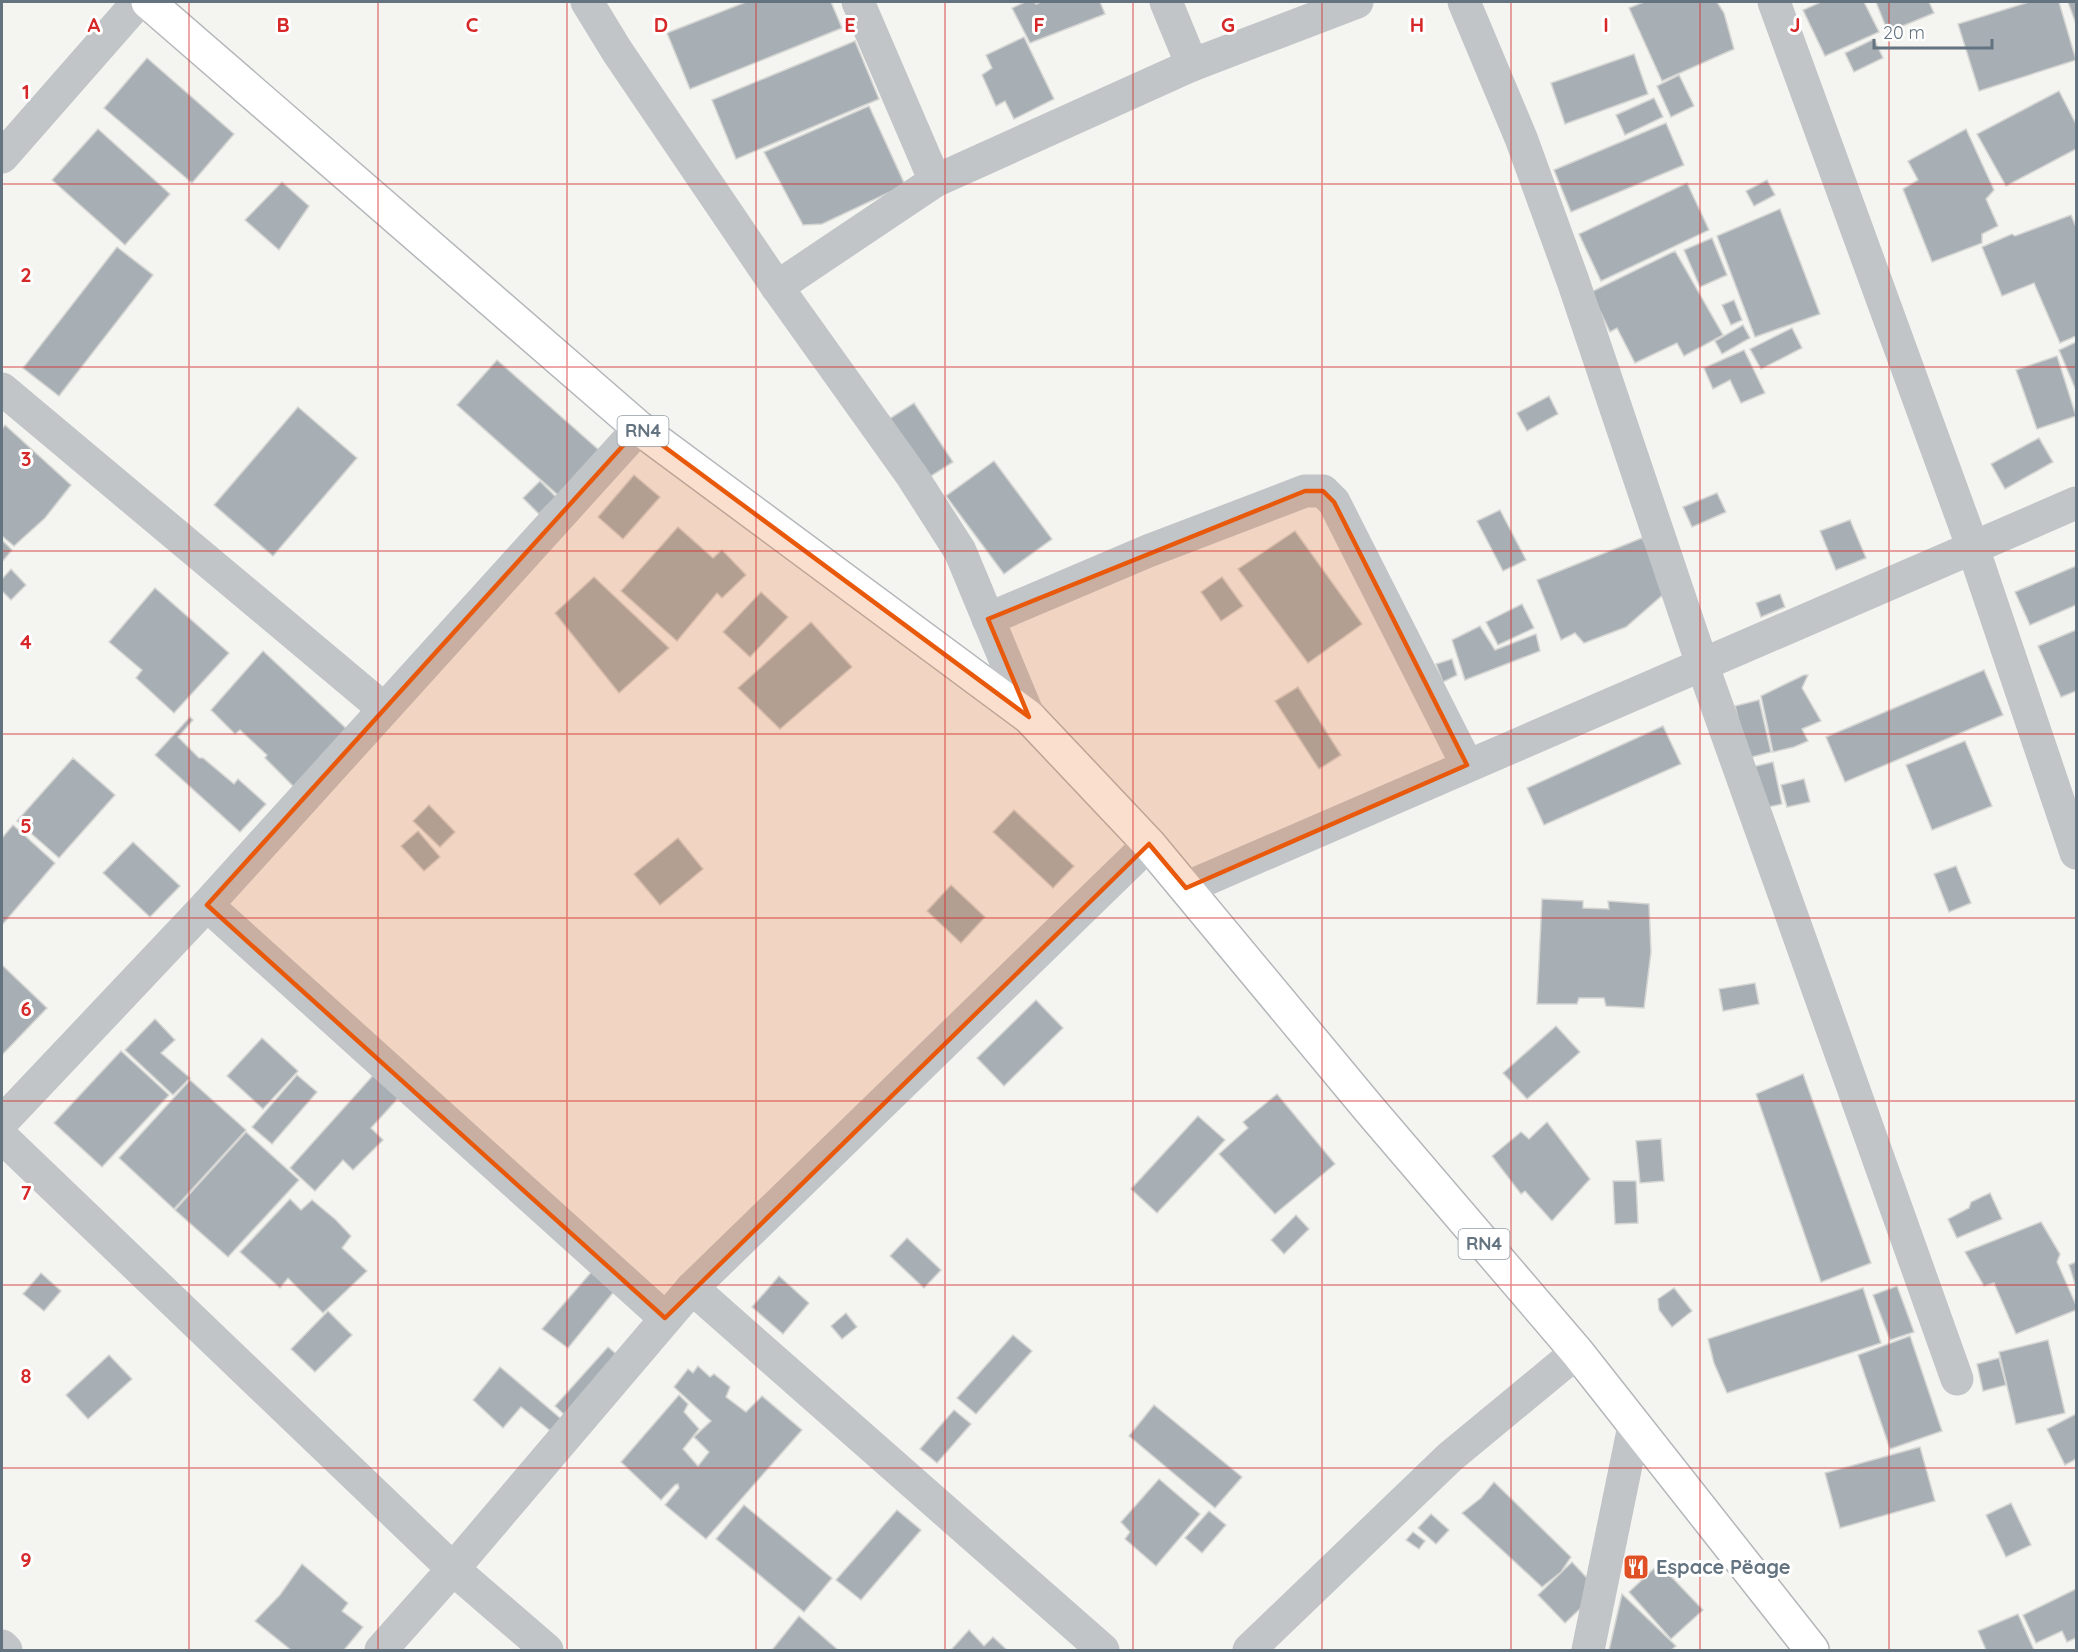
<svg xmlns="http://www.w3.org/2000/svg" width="2078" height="1652" font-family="Quicksand,sans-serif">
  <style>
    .building { fill: #a7afb4; stroke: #d5d5d3; stroke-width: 1.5 }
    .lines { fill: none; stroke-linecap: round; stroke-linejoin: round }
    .trunk-casing { stroke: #b4b7ba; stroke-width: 36 }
    .minor { stroke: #c1c5c8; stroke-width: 33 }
    .tertiary { stroke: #c1c5c8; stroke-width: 33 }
    .trunk { stroke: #fff; stroke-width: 33 }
    .marked { fill: #e8590c; fill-opacity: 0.2; stroke: #e8590c; stroke-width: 4.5; stroke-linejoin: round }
    .grid { fill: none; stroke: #d62828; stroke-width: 1.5; stroke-opacity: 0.55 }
    .labels { text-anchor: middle; stroke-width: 6; stroke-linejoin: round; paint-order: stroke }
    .shield { fill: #fff; stroke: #929da6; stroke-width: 1.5 }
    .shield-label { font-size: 18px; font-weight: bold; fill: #637380 }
    .poi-label { font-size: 20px; font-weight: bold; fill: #637380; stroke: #fff; text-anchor: start }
    .grid-label { font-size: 20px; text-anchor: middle; font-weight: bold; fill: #d62828; stroke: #fff; stroke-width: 6; stroke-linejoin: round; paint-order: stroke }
  </style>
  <rect width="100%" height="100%" fill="#f4f4f0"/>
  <g class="building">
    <polygon points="746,2 831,2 842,28 690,89 667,33"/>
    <polygon points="1025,2 1034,2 1036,4 1041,2 1100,2 1105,14 1030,43 1012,8"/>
    <polygon points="1644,2 1717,2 1724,13 1734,49 1662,81 1629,8"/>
    <polygon points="1821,2 1864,2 1879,32 1825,56 1803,10"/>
    <polygon points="1876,2 1929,2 1934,13 1888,32"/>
    <polygon points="2029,2 2059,2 2076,60 1979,91 1958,24"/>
    <polygon points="2068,2 2076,2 2076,24"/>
    <polygon points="1024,37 1054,99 1014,119 1005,101 996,106 982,75 992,68 986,55"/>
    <polygon points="1874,39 1883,58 1854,72 1845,53"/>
    <polygon points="855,41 879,99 736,159 712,100"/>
    <polygon points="1634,54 1648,94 1565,124 1551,83"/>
    <polygon points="147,58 234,134 192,183 104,108"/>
    <polygon points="1679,75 1694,106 1671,117 1657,86"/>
    <polygon points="2059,91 2076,124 2076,149 2006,186 1977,134"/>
    <polygon points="1654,98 1663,117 1625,135 1616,115"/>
    <polygon points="869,106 905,185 822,224 803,225 764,152"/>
    <polygon points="1666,123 1684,165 1571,212 1554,170"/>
    <polygon points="98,129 170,194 125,245 52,180"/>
    <polygon points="1966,129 1994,190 1986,199 1998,226 1982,234 1982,243 1932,262 1903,189 1918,180 1908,161"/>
    <polygon points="1767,180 1775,195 1754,206 1746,191"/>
    <polygon points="282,182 309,206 279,250 245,220"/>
    <polygon points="1687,183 1709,230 1601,281 1579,234"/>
    <polygon points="1780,209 1820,314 1755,337 1717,236"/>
    <polygon points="2071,215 2076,227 2076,336 2060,343 2034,283 2002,296 1982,247 2012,234 2015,236"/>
    <polygon points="1712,238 1727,275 1700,287 1684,250"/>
    <polygon points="117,247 153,275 59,396 23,368"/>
    <polygon points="1675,251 1723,335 1684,356 1677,343 1635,363 1617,328 1610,332 1591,292"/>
    <polygon points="1734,300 1742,320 1731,325 1722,305"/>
    <polygon points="1743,325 1750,338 1722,354 1715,341"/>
    <polygon points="1792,328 1802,348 1761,369 1750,349"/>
    <polygon points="2076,342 2076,388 2075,388 2059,350"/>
    <polygon points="1744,350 1765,393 1741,403 1730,380 1713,389 1704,368"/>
    <polygon points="2057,356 2076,416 2037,429 2016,370"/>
    <polygon points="497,360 600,451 559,496 457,405"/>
    <polygon points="1549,396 1558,414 1527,431 1517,413"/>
    <polygon points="914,403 953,462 928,478 889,419"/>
    <polygon points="298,407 357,458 273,556 214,505"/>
    <polygon points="5,425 71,485 45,518 14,546 2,536 2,429"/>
    <polygon points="2039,438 2053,462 2005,489 1991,464"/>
    <polygon points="994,461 1052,539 1004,574 946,496"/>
    <polygon points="634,475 660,497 623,539 598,517"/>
    <polygon points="540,481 556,497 539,514 523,498"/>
    <polygon points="1717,493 1726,512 1692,527 1683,507"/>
    <polygon points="1500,510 1526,560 1503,571 1477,521"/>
    <polygon points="1850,520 1866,558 1836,570 1820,531"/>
    <polygon points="678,527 713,558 722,550 746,575 722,598 717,593 677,641 621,591"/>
    <polygon points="1295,531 1362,624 1308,663 1238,569"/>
    <polygon points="1642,538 1656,564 1666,592 1626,627 1584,643 1575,633 1561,640 1537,580"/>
    <polygon points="2,540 12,550 2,562"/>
    <polygon points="2076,566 2076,605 2030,625 2015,592"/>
    <polygon points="11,569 26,585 11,600 2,591 2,579"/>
    <polygon points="594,577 669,648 619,693 555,613"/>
    <polygon points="1222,577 1243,606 1221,621 1201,592"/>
    <polygon points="155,588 229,653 174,713 136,678 142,670 109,642"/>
    <polygon points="761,592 788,617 750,657 723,632"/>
    <polygon points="1780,594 1785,607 1761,617 1756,603"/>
    <polygon points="1522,604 1534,628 1498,645 1486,622"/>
    <polygon points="811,622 852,667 780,729 738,688"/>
    <polygon points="1480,626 1495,650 1536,634 1540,651 1465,680 1452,640"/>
    <polygon points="2076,630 2076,691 2061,697 2038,646"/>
    <polygon points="263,651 351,733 298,791 265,758 267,755 240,730 235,734 211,710"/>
    <polygon points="1452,659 1457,675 1443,682 1436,664"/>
    <polygon points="1984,670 2003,715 1845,782 1826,737"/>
    <polygon points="1804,675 1808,675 1802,688 1821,721 1802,729 1808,741 1794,747 1773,752 1761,696"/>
    <polygon points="1298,687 1341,755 1319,769 1275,701"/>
    <polygon points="1759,700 1771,752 1748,758 1735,706"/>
    <polygon points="190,717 193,720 178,737 199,758 203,758 234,784 238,779 266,804 240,832 155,755"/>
    <polygon points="1663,726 1681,764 1544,825 1527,788"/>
    <polygon points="1965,741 1992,806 1932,830 1906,765"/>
    <polygon points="73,758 115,795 59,858 17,821"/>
    <polygon points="1773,762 1782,804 1753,810 1744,769"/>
    <polygon points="1804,779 1810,802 1787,807 1781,785"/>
    <polygon points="429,805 455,832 440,847 413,821"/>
    <polygon points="1014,810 1074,866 1053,888 993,832"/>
    <polygon points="13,825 55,863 2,925 2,838"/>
    <polygon points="418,831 440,857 424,871 401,846"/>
    <polygon points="678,838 703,869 660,905 634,874"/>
    <polygon points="133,842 180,886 150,917 103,873"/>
    <polygon points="1956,866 1971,903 1949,912 1934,874"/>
    <polygon points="951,885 985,917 961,943 927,911"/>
    <polygon points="1542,899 1583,901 1583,908 1609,909 1608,901 1649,904 1651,952 1644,1008 1606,1006 1604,998 1579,998 1577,1004 1537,1004"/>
    <polygon points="2,965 47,1008 2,1055"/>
    <polygon points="1755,983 1759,1004 1723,1011 1719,989"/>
    <polygon points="1036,1000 1063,1028 1004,1086 977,1058"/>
    <polygon points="155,1019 175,1040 161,1053 190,1078 173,1095 125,1050"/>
    <polygon points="1556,1026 1580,1052 1527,1099 1503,1073"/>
    <polygon points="262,1038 298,1071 263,1109 227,1076"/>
    <polygon points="121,1051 169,1095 102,1167 54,1123"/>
    <polygon points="386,1061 412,1083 371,1128 383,1140 353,1170 343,1160 315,1191 290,1168"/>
    <polygon points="1803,1074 1871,1263 1821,1282 1756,1094"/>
    <polygon points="297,1075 317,1092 272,1144 252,1127"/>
    <polygon points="190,1080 246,1130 174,1209 119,1158"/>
    <polygon points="1277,1094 1335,1164 1275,1214 1219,1154 1248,1128 1243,1122"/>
    <polygon points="1198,1116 1225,1140 1157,1213 1131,1189"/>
    <polygon points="1547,1122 1590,1179 1552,1221 1525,1191 1521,1194 1492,1156 1521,1132 1529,1139"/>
    <polygon points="246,1132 299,1180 228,1257 175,1210"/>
    <polygon points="1661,1139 1664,1181 1640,1183 1636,1141"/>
    <polygon points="1613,1181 1636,1181 1638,1223 1615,1224"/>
    <polygon points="1990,1193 2002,1219 1957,1238 1948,1219 1969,1208 1971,1202"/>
    <polygon points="290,1199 301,1210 312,1200 336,1220 351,1236 342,1248 367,1271 323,1313 288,1278 280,1288 240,1252"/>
    <polygon points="1296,1215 1309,1229 1284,1254 1271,1240"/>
    <polygon points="2041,1222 2060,1254 2057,1262 2076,1305 2076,1310 2016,1334 1994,1283 1984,1286 1965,1252"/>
    <polygon points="907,1238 941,1270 924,1288 890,1256"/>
    <polygon points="2076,1262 2076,1287 2069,1265"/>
    <polygon points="594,1269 616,1289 568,1348 542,1329"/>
    <polygon points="41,1273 61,1291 44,1311 23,1294"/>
    <polygon points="779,1276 809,1303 783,1334 752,1307"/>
    <polygon points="1897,1286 1914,1332 1890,1340 1873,1295"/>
    <polygon points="1674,1288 1692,1311 1672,1327 1659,1310 1658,1299"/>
    <polygon points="1863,1288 1881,1343 1727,1393 1714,1363 1708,1339"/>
    <polygon points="328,1311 352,1335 315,1372 291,1349"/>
    <polygon points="846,1313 857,1327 842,1339 831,1326"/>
    <polygon points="1013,1335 1032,1351 976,1414 957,1398"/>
    <polygon points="1910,1336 1942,1431 1890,1449 1858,1355"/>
    <polygon points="2048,1340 2065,1413 2016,1424 1999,1352"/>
    <polygon points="608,1347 630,1366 577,1426 555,1406"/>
    <polygon points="109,1355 132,1379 88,1419 66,1395"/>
    <polygon points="1999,1358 2006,1385 1983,1391 1977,1364"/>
    <polygon points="698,1366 710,1377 714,1374 730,1387 726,1397 746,1412 762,1396 802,1430 706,1539 665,1505 679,1488 678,1484 675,1485 661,1500 621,1462 679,1395 688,1404 684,1412 699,1429 683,1449 698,1466 709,1452 694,1437 711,1421 674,1387 688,1369 693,1373"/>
    <polygon points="500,1367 573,1429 563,1441 521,1407 503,1428 473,1400"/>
    <polygon points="1154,1405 1242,1477 1215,1508 1129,1436"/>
    <polygon points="954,1410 971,1424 937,1463 920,1449"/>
    <polygon points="2076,1414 2076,1459 2065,1465 2047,1429"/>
    <polygon points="1920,1447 1935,1501 1840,1528 1825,1473"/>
    <polygon points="1159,1479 1200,1514 1156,1566 1125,1539 1130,1532 1121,1522"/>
    <polygon points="1494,1482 1571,1557 1561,1572 1542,1587 1462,1513 1481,1498"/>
    <polygon points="2011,1503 2031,1545 2006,1557 1986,1515"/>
    <polygon points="744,1505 832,1578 804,1612 716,1539"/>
    <polygon points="897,1510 921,1530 861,1600 836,1580"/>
    <polygon points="1209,1511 1226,1525 1202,1553 1185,1538"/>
    <polygon points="1431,1514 1449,1530 1436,1544 1418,1528"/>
    <polygon points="1413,1532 1425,1541 1419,1549 1406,1540"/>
    <polygon points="1572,1562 1599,1591 1565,1623 1538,1595"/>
    <polygon points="302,1564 348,1603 342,1611 363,1627 344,1650 291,1650 255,1621 280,1595"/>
    <polygon points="1659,1564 1703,1610 1671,1639 1629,1592"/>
    <polygon points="2076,1589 2076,1638 2067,1642 2062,1631 2036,1643 2023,1615"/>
    <polygon points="1622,1594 1676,1646 1671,1650 1609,1650"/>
    <polygon points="2018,1614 2034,1650 1986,1650 1978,1631"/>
    <polygon points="799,1616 838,1650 772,1650"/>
    <polygon points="969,1630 984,1646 993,1637 1007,1650 951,1650"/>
  </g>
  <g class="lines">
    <g class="trunk-casing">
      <polyline id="trunk" points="148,2 639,428 1029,717 1149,844 1370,1110 1577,1352 1812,1650"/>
    </g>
    <g class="minor">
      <polyline points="1166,2 1192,65"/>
      <polyline points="1464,2 1521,138 1573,281 1702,664 1957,1379"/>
      <polyline points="1774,2 1973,548 2076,853"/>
      <polyline points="2,157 138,2"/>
      <polyline points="935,181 1192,65 1357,2"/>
      <polyline points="777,287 935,181 858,2"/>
      <polyline points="2,389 384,709"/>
      <polyline points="988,619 1148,551 1305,491 1323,491 1334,502 1467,765"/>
      <polyline points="1186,888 2076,503"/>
      <polyline points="207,905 665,1318"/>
      <polyline points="2,1122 207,905 639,428"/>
      <polyline points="2,1137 453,1569 547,1650"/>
      <polyline points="692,1288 1103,1650"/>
      <polyline points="2,1646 6,1650"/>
      <polyline points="381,1650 453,1569 692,1288 1149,844"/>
      <polyline points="1249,1650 1450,1457 1577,1352"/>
      <polyline points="1588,1650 1634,1426"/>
    </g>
    <polyline class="tertiary" points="587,2 617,51 777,287 912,476 960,551 1029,717"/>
    <use href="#trunk" class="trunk"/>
  </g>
  <path class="marked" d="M 639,428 L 1029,717 L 988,619 L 1305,491 L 1323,491 L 1334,502 L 1467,765 L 1186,888 L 1149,844 L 665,1318 L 207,905 Z"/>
  <path class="grid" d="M 189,2 L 189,1650M 378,2 L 378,1650M 567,2 L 567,1650M 756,2 L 756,1650M 945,2 L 945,1650M 1133,2 L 1133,1650M 1322,2 L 1322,1650M 1511,2 L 1511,1650M 1700,2 L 1700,1650M 1889,2 L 1889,1650M 2,184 L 2076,184M 2,367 L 2076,367M 2,551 L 2076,551M 2,734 L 2076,734M 2,918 L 2076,918M 2,1101 L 2076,1101M 2,1285 L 2076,1285M 2,1468 L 2076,1468"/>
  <defs>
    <g id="restaurant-square" transform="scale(1.35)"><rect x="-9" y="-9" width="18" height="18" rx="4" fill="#df5024" stroke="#fff"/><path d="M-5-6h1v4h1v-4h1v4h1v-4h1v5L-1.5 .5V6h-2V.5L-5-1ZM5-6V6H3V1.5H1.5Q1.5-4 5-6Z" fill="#fff"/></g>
  </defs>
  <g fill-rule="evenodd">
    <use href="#restaurant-square" x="1636" y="1567"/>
  </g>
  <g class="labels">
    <g class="shield">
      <rect x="617.5" y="416" width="51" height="30" rx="4.5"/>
      <rect x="1458.5" y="1229" width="51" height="30" rx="4.5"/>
    </g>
    <g class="shield-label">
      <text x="643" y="437">RN4</text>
      <text x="1484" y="1250">RN4</text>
    </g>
    <g class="poi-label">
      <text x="1656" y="1574">Espace Pëage</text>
    </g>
  </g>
  <g class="grid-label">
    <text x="94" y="32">A</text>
    <text x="283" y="32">B</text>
    <text x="472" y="32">C</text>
    <text x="661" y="32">D</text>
    <text x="850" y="32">E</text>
    <text x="1039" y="32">F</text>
    <text x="1228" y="32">G</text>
    <text x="1417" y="32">H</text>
    <text x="1606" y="32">I</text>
    <text x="1795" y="32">J</text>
    <text x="26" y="99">1</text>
    <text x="26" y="282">2</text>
    <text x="26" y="466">3</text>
    <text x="26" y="649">4</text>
    <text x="26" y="833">5</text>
    <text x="26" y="1016">6</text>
    <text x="26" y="1200">7</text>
    <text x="26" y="1383">8</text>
    <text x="26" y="1567">9</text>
  </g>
  <rect width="2078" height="1652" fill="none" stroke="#637380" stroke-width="6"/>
  <path d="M1874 39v9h118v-9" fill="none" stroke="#637380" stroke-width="3"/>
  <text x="1883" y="39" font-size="18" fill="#637380" stroke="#ffffff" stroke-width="4.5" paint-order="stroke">20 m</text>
</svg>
